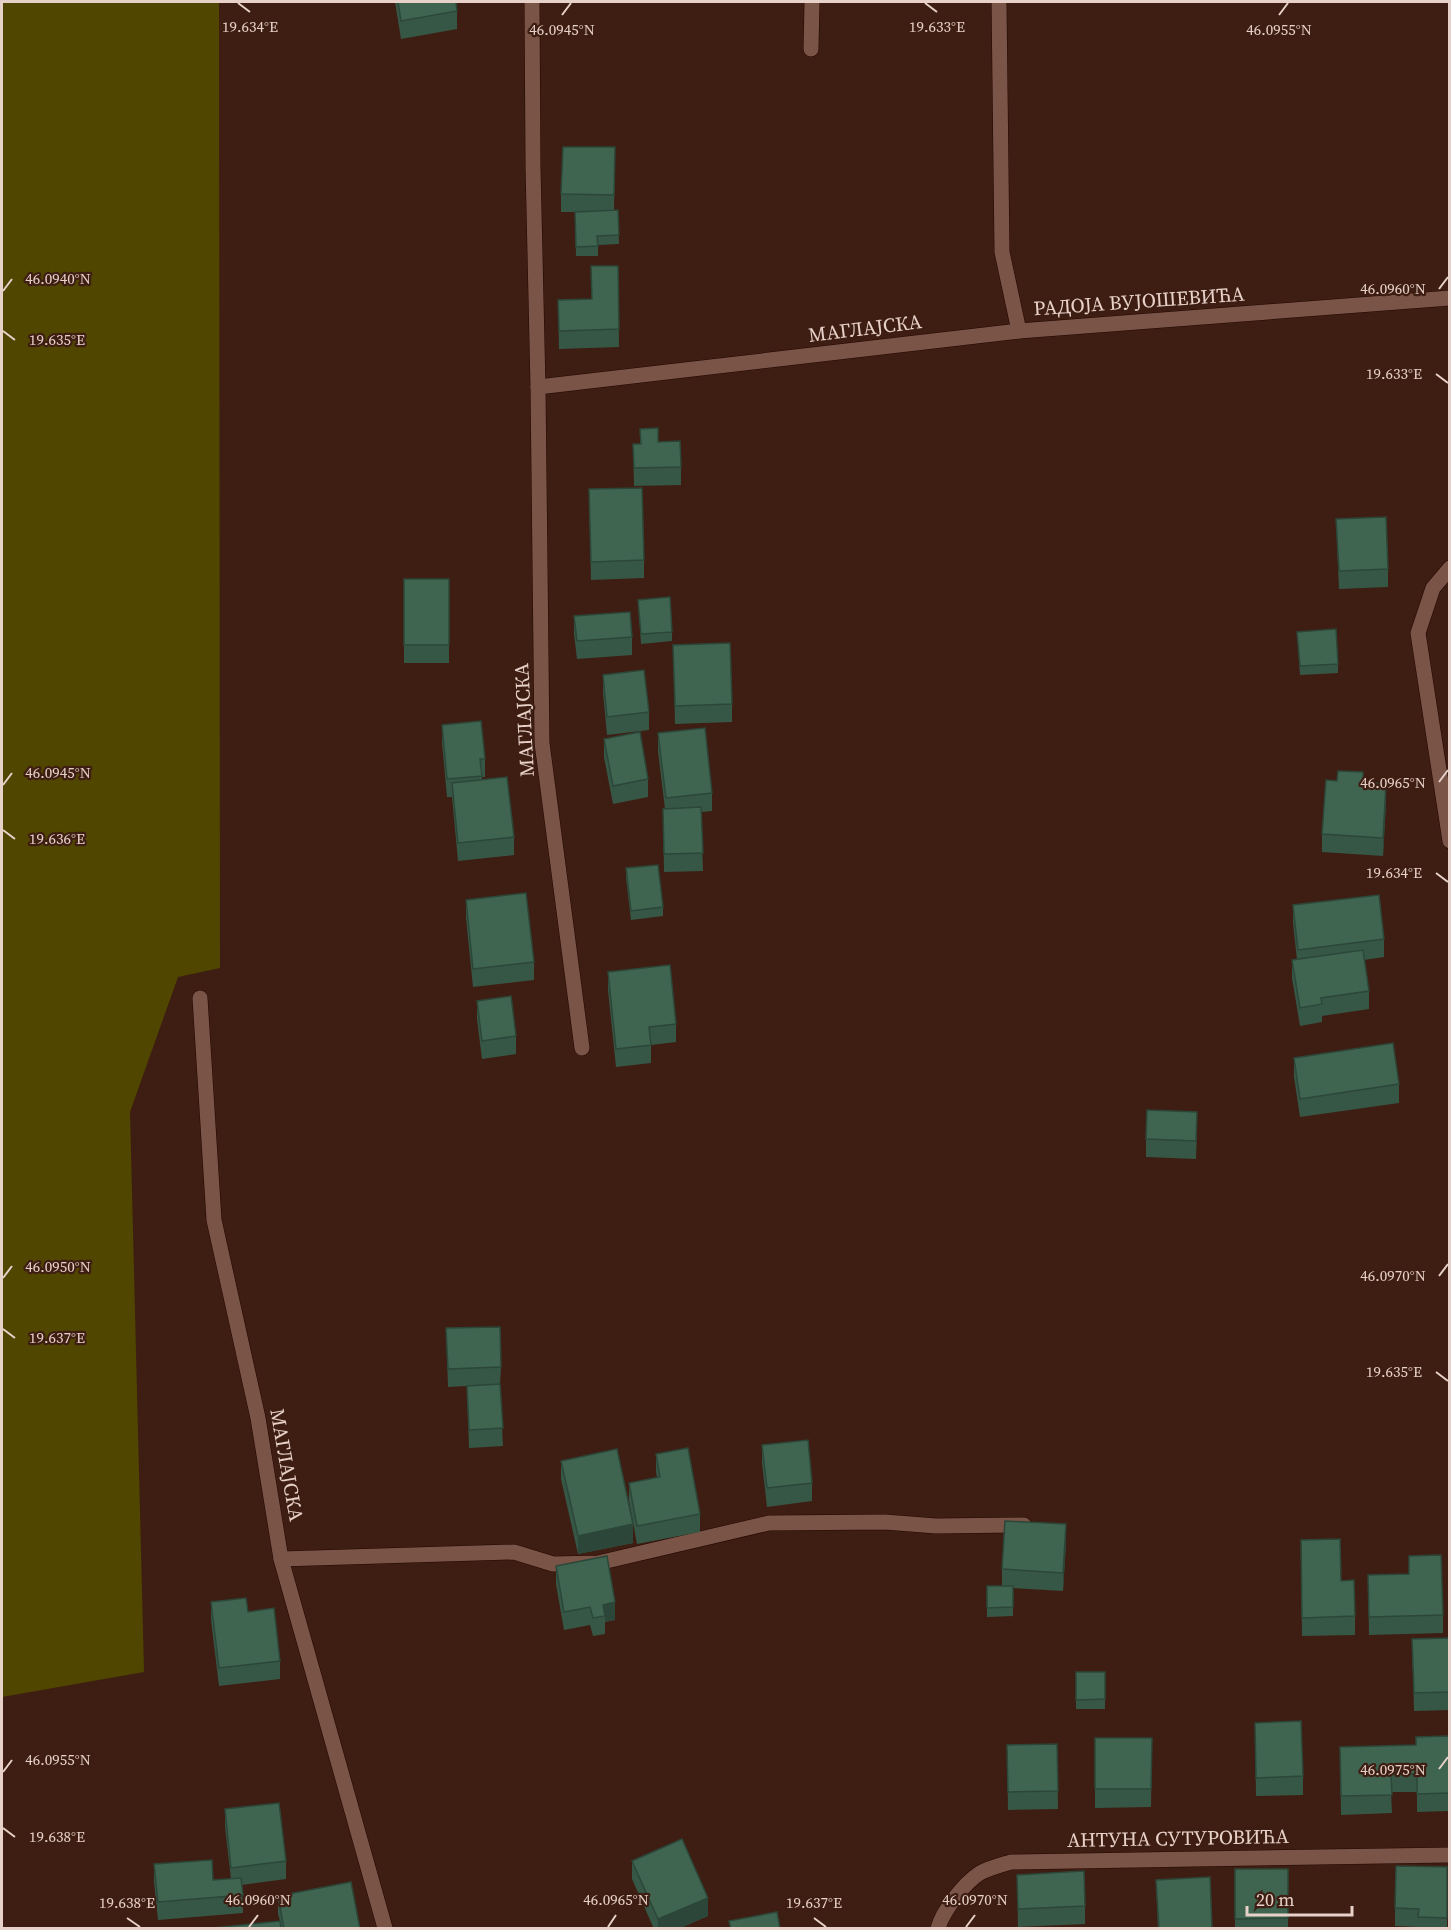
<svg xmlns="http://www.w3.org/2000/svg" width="1451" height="1930" font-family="'Source Serif 4',serif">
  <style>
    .green { fill: #504600 }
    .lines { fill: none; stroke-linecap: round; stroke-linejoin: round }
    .street-casing { stroke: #230600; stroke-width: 16 }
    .street { stroke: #795447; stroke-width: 15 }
    .wall { fill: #365746 }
    .shaded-wall { fill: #2c4739 }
    .building { fill: #3f6551; stroke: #2c4739; stroke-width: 1.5 }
    .ticks { fill: none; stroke: #e7d1c9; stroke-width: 2 }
    .labels { text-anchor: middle; stroke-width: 4.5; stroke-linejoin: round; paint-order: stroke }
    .street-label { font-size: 20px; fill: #e7d1c9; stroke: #3e1e12 }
    .ticks-label { font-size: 15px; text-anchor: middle; fill: #e7d1c9; stroke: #3e1e12; stroke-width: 4.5; stroke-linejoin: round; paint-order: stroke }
  </style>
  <rect width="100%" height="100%" fill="#3e1e12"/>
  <polygon class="green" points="2,2 219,2 220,968 178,977 130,1112 144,1672 2,1697"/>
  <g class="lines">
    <g class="street-casing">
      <g id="street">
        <polyline points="532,2 533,166 538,387 542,743 582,1048"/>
        <polyline points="999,2 1002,252 1019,331"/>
        <polyline points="811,49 812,2"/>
        <polyline points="538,387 1019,331 1450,298"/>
        <polyline points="1450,568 1433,588 1418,633 1450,841"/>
        <polyline points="200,998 214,1220 258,1418 281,1559 385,1928"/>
        <polyline points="281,1559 514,1552 553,1564 598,1563 769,1523 885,1522 936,1526 1024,1525"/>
        <path d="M 938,1928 C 943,1911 964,1883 980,1873 C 989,1868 1001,1865 1011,1862 L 1450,1855"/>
      </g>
    </g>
    <use href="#street" class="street"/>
  </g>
  <g class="wall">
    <polygon points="395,2 456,2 457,11 457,29 401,39"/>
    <polygon points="615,147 614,210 618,210 619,244 598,245 598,256 576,256 575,212 561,212 561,194"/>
    <polygon points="591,266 618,266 619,347 559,349 558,300 592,299"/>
    <polygon points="640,429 658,442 681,467 681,485 634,486 633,444 640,444"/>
    <polygon points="589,489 644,560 644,578 591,580"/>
    <polygon points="1336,519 1388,569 1388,587 1339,589"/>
    <rect x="404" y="579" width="45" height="84"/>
    <polygon points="638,600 672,632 672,641 641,644"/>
    <polygon points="574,616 632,637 632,655 577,659 574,634"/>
    <polygon points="1297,632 1338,664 1338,673 1300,675"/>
    <polygon points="673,645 732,704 732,722 675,724"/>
    <polygon points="603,675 649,712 649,730 607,735 603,693"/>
    <polygon points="442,725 485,759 485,777 482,777 482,779 514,837 514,855 458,861 452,797 447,797 442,743"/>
    <polygon points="658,733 712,793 712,811 701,812 703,871 664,872 663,809 665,809 658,751"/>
    <polygon points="604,739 648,779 648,797 613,804 604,757"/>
    <polygon points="1363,782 1386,802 1383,856 1322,852 1322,834"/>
    <polygon points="626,868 663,907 663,916 631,920 626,878"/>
    <polygon points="466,900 534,962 534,980 473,987 466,918"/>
    <polygon points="1293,905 1384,939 1384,957 1364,960 1369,991 1369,1009 1322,1016 1322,1022 1300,1026 1292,978 1292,960 1297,960 1293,923"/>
    <polygon points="608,972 676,1024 676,1042 651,1045 651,1063 616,1067 608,990"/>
    <polygon points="477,1001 516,1036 516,1054 482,1059 477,1019"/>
    <polygon points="1294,1058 1399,1084 1399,1103 1300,1117 1294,1077"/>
    <polygon points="1197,1130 1196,1159 1146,1157 1146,1139"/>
    <polygon points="446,1328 501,1367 500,1385 503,1446 469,1448 467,1386 448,1387"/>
    <polygon points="762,1445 812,1483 812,1501 767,1507 762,1463"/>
    <polygon points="656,1454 700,1514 700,1532 637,1544 629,1501 629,1483 657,1477 656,1472"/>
    <polygon points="561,1461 633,1543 578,1554 561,1479"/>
    <polygon points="1066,1542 1063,1591 1013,1588 1013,1616 987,1617 987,1586 1002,1586 1002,1569"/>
    <polygon points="1409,1556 1443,1615 1443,1633 1369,1635 1368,1575 1409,1574"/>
    <polygon points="1301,1559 1341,1581 1355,1616 1355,1635 1302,1636"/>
    <polygon points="556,1566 615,1620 605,1622 605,1634 593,1636 590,1625 564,1630 556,1584"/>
    <polygon points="211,1602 248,1612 280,1661 280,1679 219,1686 211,1620"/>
    <polygon points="1449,1638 1449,1710 1414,1711 1412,1639"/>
    <rect x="1076" y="1672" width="29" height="37"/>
    <polygon points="1255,1723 1303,1776 1303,1795 1256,1796"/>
    <polygon points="1449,1736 1449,1811 1417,1812 1417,1792 1391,1792 1392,1813 1341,1815 1340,1747 1416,1745 1416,1737"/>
    <polygon points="1095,1738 1152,1738 1151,1807 1095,1808"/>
    <polygon points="1057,1744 1058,1809 1008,1810 1007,1745"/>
    <polygon points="225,1809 286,1861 286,1879 242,1885 243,1913 158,1920 154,1882 154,1864 213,1880 231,1879 225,1827"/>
    <polygon points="632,1861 708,1916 678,1929 654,1929 632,1879"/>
    <polygon points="1447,1867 1447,1929 1418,1929 1418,1927 1395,1926 1395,1908"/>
    <rect x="1235" y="1869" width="53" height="60"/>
    <polygon points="1017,1875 1085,1906 1085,1924 1018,1927"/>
    <polygon points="1210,1877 1212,1929 1158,1929 1156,1880"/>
    <polygon points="278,1896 360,1929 203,1929 280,1921 278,1914"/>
  </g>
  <g class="shaded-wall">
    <polygon points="1386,784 1386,802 1383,856 1383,838"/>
    <polygon points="633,1524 633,1543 578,1554 578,1536"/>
    <polygon points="1066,1524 1066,1542 1063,1591 1063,1573"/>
    <polygon points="615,1602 615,1620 605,1622 605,1616 603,1605"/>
    <polygon points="708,1898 708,1916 678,1929 658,1929 658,1919"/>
  </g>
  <g class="building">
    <polygon points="398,2 456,2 457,11 401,21"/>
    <polygon points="563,147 615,147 614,195 561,194"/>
    <polygon points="618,210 619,235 597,236 598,246 576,247 575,212"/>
    <polygon points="591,266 618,266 619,329 559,331 558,300 592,299"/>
    <polygon points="658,428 658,442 680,441 681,467 634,468 633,444 641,444 640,429"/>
    <polygon points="642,488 644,560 591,562 589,489"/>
    <polygon points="1386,517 1388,569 1339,571 1336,519"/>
    <rect x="404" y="579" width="45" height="66"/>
    <polygon points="670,597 672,632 641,634 638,600"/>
    <polygon points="630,612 632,637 577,641 574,616"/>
    <polygon points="1336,629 1338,664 1300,666 1297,632"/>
    <polygon points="730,643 732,704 675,706 673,645"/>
    <polygon points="644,670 649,712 607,717 603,675"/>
    <polygon points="481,721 485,759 480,759 482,776 447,779 442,725"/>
    <polygon points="705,728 712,793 666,798 658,733"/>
    <polygon points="640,732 648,779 613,786 604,739"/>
    <polygon points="1338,771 1363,772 1363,782 1386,784 1383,838 1322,834 1326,780 1337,781"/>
    <polygon points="507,777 514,837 458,843 452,783"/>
    <polygon points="701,807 703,853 664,854 663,809"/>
    <polygon points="658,865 663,907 631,911 626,868"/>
    <polygon points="526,893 534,962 473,969 466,900"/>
    <polygon points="1379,895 1384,939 1298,950 1293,905"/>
    <polygon points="1363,950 1369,991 1321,998 1322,1004 1300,1008 1292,960"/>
    <polygon points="670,965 676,1024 649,1027 651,1045 616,1049 608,972"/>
    <polygon points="511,996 516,1036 482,1041 477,1001"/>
    <polygon points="1393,1043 1399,1084 1300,1099 1294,1058"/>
    <polygon points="1147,1110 1197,1112 1196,1141 1146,1139"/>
    <polygon points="500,1327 501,1367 448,1369 446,1328"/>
    <polygon points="500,1384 503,1428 469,1430 467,1386"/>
    <polygon points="808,1440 812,1483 767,1488 762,1445"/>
    <polygon points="688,1448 700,1514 637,1526 629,1483 660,1477 656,1454"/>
    <polygon points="617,1449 633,1524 578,1536 561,1461"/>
    <polygon points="1005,1521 1066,1524 1063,1573 1002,1569"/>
    <polygon points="1340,1539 1341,1581 1354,1580 1355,1616 1302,1618 1301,1540"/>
    <polygon points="1441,1555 1443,1615 1369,1617 1368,1575 1409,1574 1409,1556"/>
    <polygon points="607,1556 615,1602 603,1605 605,1616 593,1618 590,1607 564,1612 556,1566"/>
    <polygon points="987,1586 1013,1586 1013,1607 987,1608"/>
    <polygon points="246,1598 248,1612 274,1608 280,1661 219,1668 211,1602"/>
    <polygon points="1449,1638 1449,1692 1414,1693 1412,1639"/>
    <polygon points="1076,1672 1105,1672 1105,1699 1076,1700"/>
    <polygon points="1301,1721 1303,1776 1256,1778 1255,1723"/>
    <polygon points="1449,1736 1449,1793 1417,1794 1417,1774 1391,1774 1392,1795 1341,1796 1340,1747 1416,1745 1416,1737"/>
    <polygon points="1095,1738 1152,1738 1151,1789 1095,1789"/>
    <polygon points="1057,1744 1058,1791 1008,1792 1007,1745"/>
    <polygon points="279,1803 286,1861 231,1868 225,1809"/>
    <polygon points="682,1839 708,1898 658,1919 632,1861"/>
    <polygon points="212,1860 213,1880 241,1878 243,1895 158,1902 154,1864"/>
    <polygon points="1396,1866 1447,1867 1447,1918 1418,1917 1419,1909 1395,1908"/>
    <polygon points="1235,1869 1288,1869 1288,1918 1235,1919"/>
    <polygon points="1084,1871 1085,1906 1018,1909 1017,1875"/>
    <polygon points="1210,1877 1212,1928 1159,1929 1156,1880"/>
    <polygon points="351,1882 360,1929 284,1929 278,1896"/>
    <polygon points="777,1912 780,1929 731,1929 729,1921"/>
    <polygon points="280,1921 281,1929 203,1929"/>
  </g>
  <path class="ticks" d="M 238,3 L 250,12M 925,3 L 937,12M 562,15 L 571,3M 1279,15 L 1288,3M 1439,289 L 1448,277M 3,291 L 12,279M 3,331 L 15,340M 1436,374 L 1448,383M 1439,782 L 1448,770M 3,785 L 12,773M 3,830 L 15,839M 1436,873 L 1448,882M 1439,1276 L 1448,1264M 3,1278 L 12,1266M 3,1329 L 15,1338M 1436,1372 L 1448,1381M 1439,1769 L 1448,1757M 3,1772 L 12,1760M 3,1828 L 15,1837M 127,1918 L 140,1927M 814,1918 L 826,1927M 249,1927 L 258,1915M 608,1927 L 616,1915M 966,1927 L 975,1915"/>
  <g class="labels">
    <g class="street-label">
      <text transform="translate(1139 301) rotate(-4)" y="7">РАДОЈА ВУЈОШЕВИЋА</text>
      <text transform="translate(865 328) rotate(-7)" y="7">МАГЛАЈСКА</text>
      <text transform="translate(524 720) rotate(-93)" y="7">МАГЛАЈСКА</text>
      <text transform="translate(287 1465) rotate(80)" y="7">МАГЛАЈСКА</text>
      <text transform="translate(1178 1838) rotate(-1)" y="7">АНТУНА СУТУРОВИЋА</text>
    </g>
  </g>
  <g class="ticks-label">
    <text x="250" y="32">19.634°E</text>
    <text x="937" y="32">19.633°E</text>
    <text x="562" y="35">46.0945°N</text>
    <text x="1279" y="35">46.0955°N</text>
    <text x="58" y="284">46.0940°N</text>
    <text x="1393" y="294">46.0960°N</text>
    <text x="57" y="345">19.635°E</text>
    <text x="1394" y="379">19.633°E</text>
    <text x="58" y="778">46.0945°N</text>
    <text x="1393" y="788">46.0965°N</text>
    <text x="57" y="844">19.636°E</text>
    <text x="1394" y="878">19.634°E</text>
    <text x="58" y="1272">46.0950°N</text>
    <text x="1393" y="1281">46.0970°N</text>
    <text x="57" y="1343">19.637°E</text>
    <text x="1394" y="1377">19.635°E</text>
    <text x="58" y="1765">46.0955°N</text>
    <text x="1393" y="1775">46.0975°N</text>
    <text x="57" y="1842">19.638°E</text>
    <text x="258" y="1905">46.0960°N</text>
    <text x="616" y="1905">46.0965°N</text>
    <text x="975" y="1905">46.0970°N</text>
    <text x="127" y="1908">19.638°E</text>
    <text x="814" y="1908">19.637°E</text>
  </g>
  <rect width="1451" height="1930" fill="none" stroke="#e7d1c9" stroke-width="6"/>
  <path d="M1247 1906v9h105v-9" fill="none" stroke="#e7d1c9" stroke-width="3"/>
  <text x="1256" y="1906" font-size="18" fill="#e7d1c9" stroke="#3e1e12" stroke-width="4.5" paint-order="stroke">20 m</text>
</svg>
